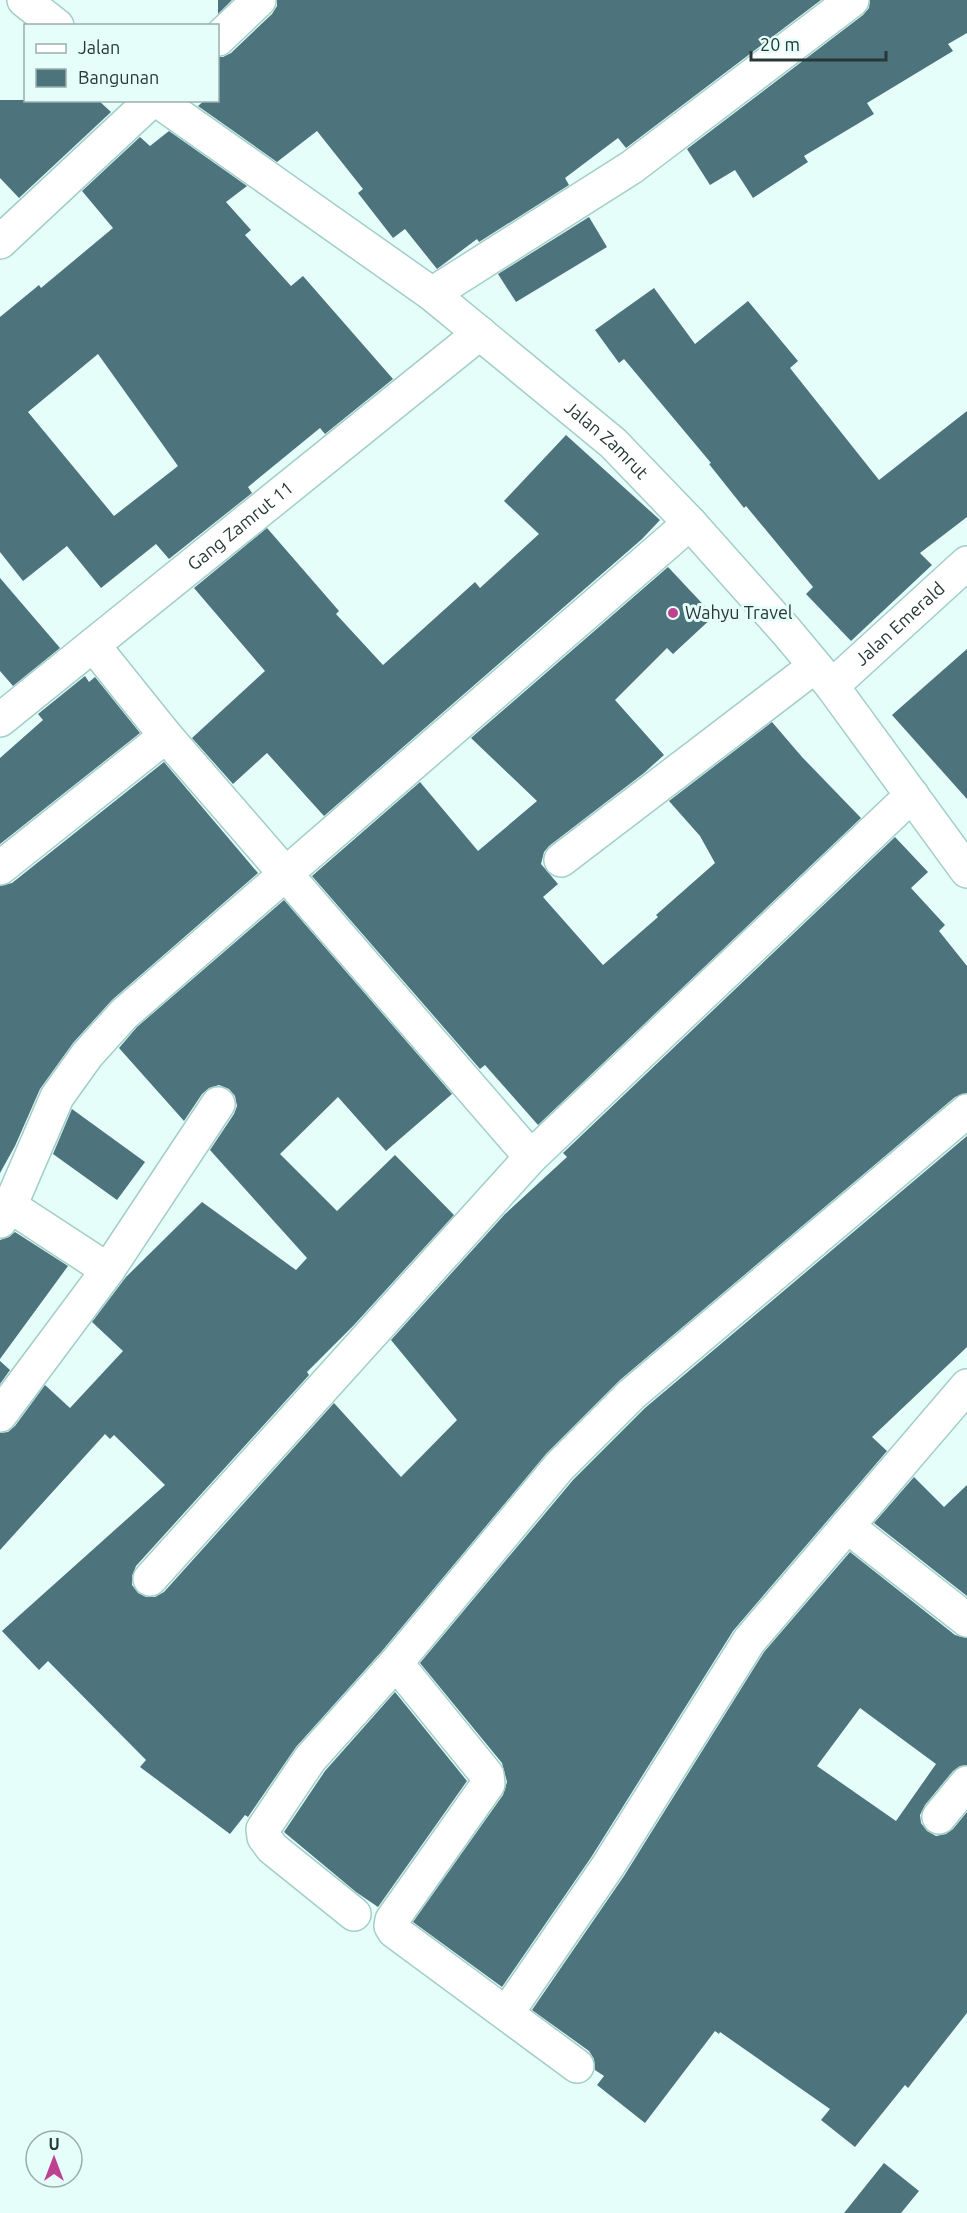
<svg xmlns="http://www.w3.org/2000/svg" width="967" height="2213" font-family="Ubuntu,sans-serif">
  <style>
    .building { fill: #4d737d; fill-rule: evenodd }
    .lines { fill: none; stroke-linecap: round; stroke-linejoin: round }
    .minor-casing { stroke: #a3cec7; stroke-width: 36 }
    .minor { stroke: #fff; stroke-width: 33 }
    .poi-dot { fill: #bf4290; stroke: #e5fefa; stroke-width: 2 }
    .labels { text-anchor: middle; stroke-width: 6; stroke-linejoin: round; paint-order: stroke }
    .street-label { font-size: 18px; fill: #273836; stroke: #e5fefa }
    .poi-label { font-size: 18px; fill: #273836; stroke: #e5fefa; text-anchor: start }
  </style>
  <rect width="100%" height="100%" fill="#e5fefa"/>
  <g class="building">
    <polygon points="218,0 232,0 218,14"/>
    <polygon points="277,0 821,0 626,148 618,138 565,178 569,185 479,242 477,239 437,269 405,229 393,238 358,193 363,189 317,131 277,162 198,106 205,100 218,100 218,57 223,57 231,53 272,14 277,6"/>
    <polygon points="870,0 967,0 967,33 948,44 953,51 867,103 874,114 804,156 808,162 753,198 735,170 710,185 687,149 863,15 869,8"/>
    <polygon points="0,100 98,100 111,112 19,198 0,178"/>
    <path d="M 169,131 L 247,186 L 226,202 L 251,230 L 245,235 L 291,286 L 303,276 L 393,379 L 325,434 L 320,428 L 248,487 L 252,493 L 169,559 L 156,544 L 101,588 L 67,546 L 23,581 L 0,552 L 0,317 L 39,285 L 41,288 L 113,228 L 82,191 L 140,137 L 150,146 ZM 98,354 L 178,466 L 114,516 L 28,412 Z"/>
    <polygon points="589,217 607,247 516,302 498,274"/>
    <polygon points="654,288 695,344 748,301 798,361 790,368 879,480 967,411 967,517 920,553 932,565 851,641 806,594 813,587 746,506 744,508 709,464 711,463 624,359 619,363 595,330"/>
    <polygon points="566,435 660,520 642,539 324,816 267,753 233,784 192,738 265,671 194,588 267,528 339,611 336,614 383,665 475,582 480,588 539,534 504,501"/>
    <polygon points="668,567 714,616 673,654 667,648 615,700 664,755 644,773 549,846 544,852 541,864 558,884 543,897 603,965 658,917 656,915 715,863 700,836 669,801 772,722 802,757 861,818 538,1125 485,1065 480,1069 312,876 420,782 478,851 537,801 471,738"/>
    <polygon points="0,578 60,648 13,686 0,671"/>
    <polygon points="967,649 967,799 892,715"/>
    <polygon points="85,676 89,682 95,677 140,733 0,844 0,758 43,720 38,714"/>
    <polygon points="164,762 258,873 112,1000 73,1043 40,1089 15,1146 0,1173 0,886 12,883"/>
    <polygon points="895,837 928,872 911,888 945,925 939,931 967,966 967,1093 955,1097 620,1380 546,1454 382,1651 296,1747 248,1817 245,1815 230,1834 140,1767 146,1760 48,1661 39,1670 2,1631 165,1485 114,1435 110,1439 105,1434 0,1550 0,1433 8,1432 15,1426 45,1385 70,1408 123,1351 92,1322 126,1277 202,1202 296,1270 307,1258 210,1150 234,1114 237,1106 235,1096 229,1089 219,1085 209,1088 202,1094 184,1121 119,1048 137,1027 284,900 452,1094 386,1151 338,1097 280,1154 337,1211 395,1155 454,1215 354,1325 307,1372 309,1375 136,1566 132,1576 132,1585 138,1593 146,1597 155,1597 164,1592 334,1403 401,1477 457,1420 391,1340 505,1214 567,1157 563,1153"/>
    <polygon points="72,1109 145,1162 117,1200 53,1154"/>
    <polygon points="967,1136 967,1347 872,1437 887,1451 733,1631 592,1856 502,1987 413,1922 503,1795 507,1782 502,1763 420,1663 573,1480 645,1408"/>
    <polygon points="15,1232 68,1266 0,1359 0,1240 9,1237"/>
    <polygon points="0,1361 10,1370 0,1384"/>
    <polygon points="914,1477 944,1507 967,1485 967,1596 874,1523"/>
    <path d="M 850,1552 L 955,1635 L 967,1638 L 967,1765 L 960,1766 L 953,1771 L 925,1805 L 920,1815 L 921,1823 L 927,1831 L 936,1836 L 946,1834 L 953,1829 L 967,1812 L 967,2013 L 908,2088 L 905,2085 L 855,2147 L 821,2120 L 830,2109 L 720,2032 L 719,2034 L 715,2031 L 645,2123 L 597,2085 L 604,2076 L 595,2070 L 594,2059 L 589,2051 L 532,2010 L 624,1876 L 764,1652 ZM 860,1708 L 936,1764 L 896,1821 L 817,1766 Z"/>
    <polygon points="395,1692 467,1781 378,1907 356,1892 284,1832 325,1771"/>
    <polygon points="884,2163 919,2191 901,2213 844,2213"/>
  </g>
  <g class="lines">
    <g class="minor-casing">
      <g id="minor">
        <polyline points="24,0 57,26"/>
        <polyline points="218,39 259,0"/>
        <path id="s1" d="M 157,100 L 432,294 L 613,443 L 690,523 L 787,632 L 832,686 L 967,871"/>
        <polyline points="0,242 152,100"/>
        <polyline points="432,294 632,167 852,0"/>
        <polyline points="93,645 166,736 531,1157"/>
        <path id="s2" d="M 832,686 L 967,563"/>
        <path id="s3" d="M 0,720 L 480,333"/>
        <polyline points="561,860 815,666"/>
        <polyline points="0,868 166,736"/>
        <polyline points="10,1206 108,1270 218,1104"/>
        <polyline points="0,1221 10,1206 57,1097 87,1055 124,1014 690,523"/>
        <polyline points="0,1415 108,1270"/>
        <polyline points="847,1526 967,1620"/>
        <polyline points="150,1579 531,1157 912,795"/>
        <polyline points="939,1817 967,1783"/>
        <polyline points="354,1914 272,1848 264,1837 263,1829 310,1759 396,1663"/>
        <polyline points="507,2013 608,1866 749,1641 967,1386"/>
        <polyline points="577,2066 394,1931 391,1926 392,1920 488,1784 487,1775 396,1663 559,1467 632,1394 967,1111"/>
      </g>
    </g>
    <use href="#minor" class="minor"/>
  </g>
  <circle class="poi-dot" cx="673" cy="613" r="6"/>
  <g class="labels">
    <g class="street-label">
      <text dy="6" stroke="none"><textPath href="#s1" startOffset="564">Jalan Zamrut</textPath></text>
      <text dy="6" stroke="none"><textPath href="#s3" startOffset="309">Gang Zamrut 11</textPath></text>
      <text dy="6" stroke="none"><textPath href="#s2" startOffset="92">Jalan Emerald</textPath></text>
    </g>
    <g class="poi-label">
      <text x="685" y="619">Wahyu Travel</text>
    </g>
  </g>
  <rect x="24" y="24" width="195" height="78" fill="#e5fefa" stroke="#99afac" stroke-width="1.5"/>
  <rect x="36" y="44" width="30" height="9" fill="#ffffff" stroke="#99afac" stroke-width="1.5"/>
  <text x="78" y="54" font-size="18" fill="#273836">Jalan</text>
  <rect x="36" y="69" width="30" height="18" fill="#4d737d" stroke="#99afac" stroke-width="1.5"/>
  <text x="78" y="84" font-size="18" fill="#273836">Bangunan</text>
  <g transform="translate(54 2159)"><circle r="28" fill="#e5fefa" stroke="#99afac" stroke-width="1.5"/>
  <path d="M0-4.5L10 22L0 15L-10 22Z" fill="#bf4290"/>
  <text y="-9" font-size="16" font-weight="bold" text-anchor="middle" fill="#273836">U</text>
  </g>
  <path d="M751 51v9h135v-9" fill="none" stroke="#273836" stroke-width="3"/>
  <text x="760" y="51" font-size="18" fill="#273836" stroke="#e5fefa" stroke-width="4.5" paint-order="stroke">20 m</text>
</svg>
